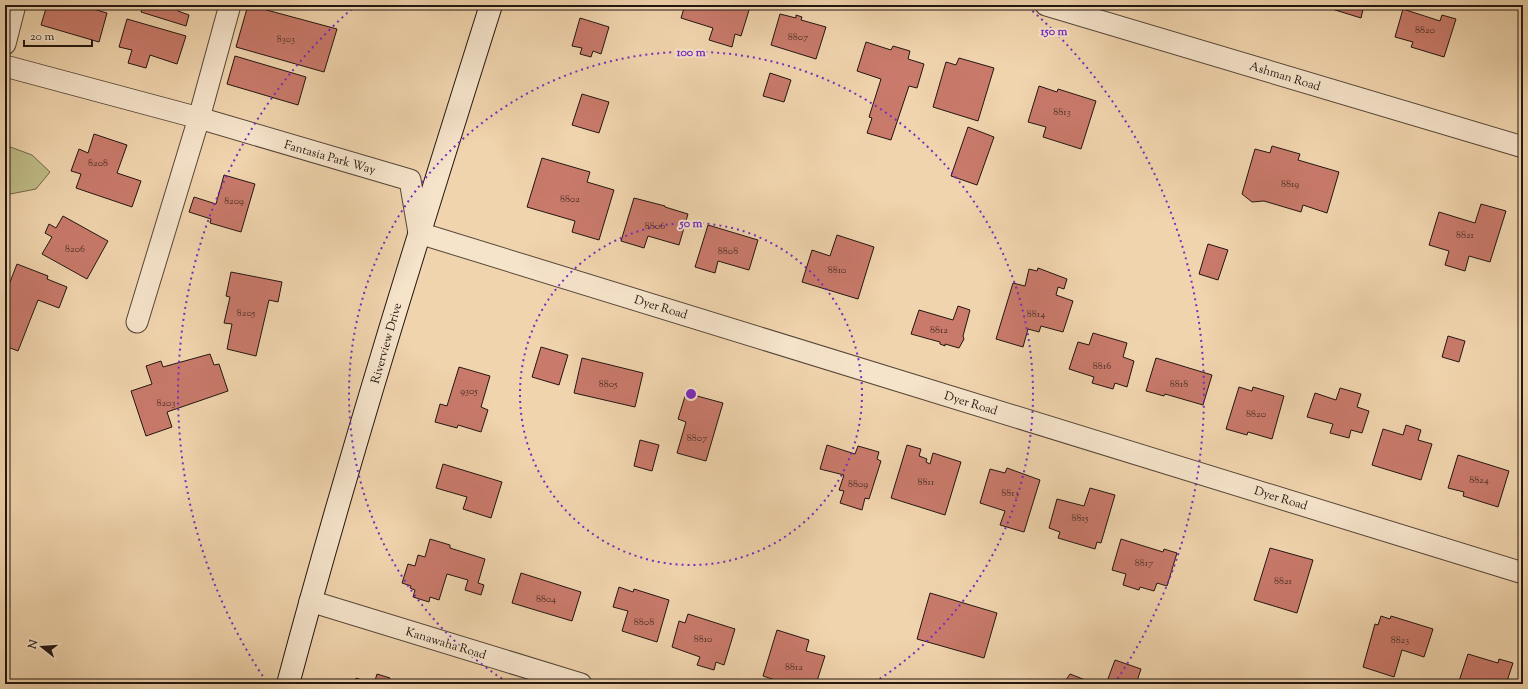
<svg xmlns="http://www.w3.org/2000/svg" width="1528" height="689" font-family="'Sorts Mill Goudy',serif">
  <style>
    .green { fill: #bebb86; stroke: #70684b }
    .building { fill: #c97a6b; stroke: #221610 }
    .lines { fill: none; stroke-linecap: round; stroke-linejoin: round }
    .street-casing { stroke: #564637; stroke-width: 23 }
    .secondary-casing { stroke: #221610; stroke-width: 24 }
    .street { stroke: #f5e3ca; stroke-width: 21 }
    .secondary { stroke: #f5e3ca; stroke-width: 22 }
    .ring { fill: none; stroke: #7b2cbf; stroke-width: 2; stroke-dasharray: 2 4 }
    .labels { text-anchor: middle; stroke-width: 4; stroke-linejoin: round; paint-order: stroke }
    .number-label { font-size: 10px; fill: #4c2f27 }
    .street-label { font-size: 12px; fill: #221610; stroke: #f5e3ca }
    .centre { fill: #7b2cbf; stroke: #f5e3ca; stroke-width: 2 }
    .ring-label { font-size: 12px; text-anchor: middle; font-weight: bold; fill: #7b2cbf; stroke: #f5e3ca; stroke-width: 4; stroke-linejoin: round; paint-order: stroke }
  </style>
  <rect width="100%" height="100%" fill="#f0d4ad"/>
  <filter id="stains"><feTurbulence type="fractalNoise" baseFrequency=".005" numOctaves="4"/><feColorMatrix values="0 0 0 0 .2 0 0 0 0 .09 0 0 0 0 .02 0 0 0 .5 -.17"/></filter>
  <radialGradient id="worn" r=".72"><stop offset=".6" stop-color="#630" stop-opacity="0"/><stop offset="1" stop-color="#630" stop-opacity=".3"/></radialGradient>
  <polygon class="green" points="5,145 32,155 50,172 36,189 5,195"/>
  <g class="building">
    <polygon points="47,5 79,5 107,13 99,42 41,25"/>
    <polygon points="143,5 180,5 178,11 189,15 186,26 141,12"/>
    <polygon points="248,5 337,29 324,72 236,47"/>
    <polygon points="685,5 744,5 750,7 741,36 735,34 732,47 709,40 713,28 681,18"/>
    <polygon points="1319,5 1364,5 1361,18"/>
    <polygon points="1403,9 1440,21 1442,15 1456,19 1444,57 1411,47 1413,42 1395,37"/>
    <polygon points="780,14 796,18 796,15 802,17 801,20 826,27 816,59 771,45"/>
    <polygon points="580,18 609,27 601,54 593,51 591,57 580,54 582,48 572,46"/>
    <polygon points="127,19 186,36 177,64 150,55 146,68 128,63 132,50 119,47"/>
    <polygon points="866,42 891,50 893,46 910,51 908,59 924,64 917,88 909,86 891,140 867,133 872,118 869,117 881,79 857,71"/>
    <polygon points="235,56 306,77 298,105 227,84"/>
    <polygon points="959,58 994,68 978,121 933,107 946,62 956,65"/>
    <polygon points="770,73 791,80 784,102 763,96"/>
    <polygon points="1039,86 1057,92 1058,89 1096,101 1081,149 1043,137 1046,127 1028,122"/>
    <polygon points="582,94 609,102 599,133 572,125"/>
    <polygon points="968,127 994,137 977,185 951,176"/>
    <polygon points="94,134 127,145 117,173 141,181 132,207 76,188 81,174 71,171 79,149 88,153"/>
    <polygon points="1272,146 1300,154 1298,160 1339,172 1327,213 1303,205 1301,212 1264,201 1252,202 1242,194 1255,149 1270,153"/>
    <polygon points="542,158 590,172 587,182 614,190 599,240 572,232 575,221 527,207"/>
    <polygon points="224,175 255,184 241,232 210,223 211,219 189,212 194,197 216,204"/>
    <polygon points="634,198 665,206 665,207 688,214 679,245 648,236 644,248 621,241"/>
    <polygon points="1481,204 1506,211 1490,262 1469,256 1465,271 1445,265 1449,251 1429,245 1439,212 1475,223"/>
    <polygon points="63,216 108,241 87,279 42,254 52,237 45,233 49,224 56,228"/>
    <polygon points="708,225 758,240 749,270 718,261 715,273 695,267"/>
    <polygon points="837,235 874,247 858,299 802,282 812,250 830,256"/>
    <polygon points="1208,244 1228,250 1218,280 1199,274"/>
    <polygon points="17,264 48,276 47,279 67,287 59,308 38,300 18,351 5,346 5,295"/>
    <polygon points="1038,268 1067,279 1064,289 1058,287 1056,295 1073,301 1063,332 1041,326 1039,332 1028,329 1023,347 996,339 1013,283 1025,286 1029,269 1037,271"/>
    <polygon points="231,272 282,282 278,302 269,300 256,356 227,349 232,324 224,323 230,297 226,296"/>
    <polygon points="958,306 970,310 963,336 964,339 959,348 945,344 945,346 940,344 940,342 911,334 919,310 953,320"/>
    <polygon points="1093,333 1127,343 1123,357 1134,361 1127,387 1115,383 1113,389 1092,383 1094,377 1069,369 1078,342 1089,345"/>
    <polygon points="1448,336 1465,341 1459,362 1442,357"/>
    <polygon points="541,347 568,355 559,385 532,377"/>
    <polygon points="210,354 214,365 219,364 228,391 167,412 172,427 146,436 131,391 152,384 146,366 161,361 163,367"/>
    <polygon points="582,358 643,373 635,407 574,393"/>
    <polygon points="1156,358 1212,375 1203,405 1165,394 1164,396 1146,391"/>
    <polygon points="459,367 490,376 481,407 488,410 481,432 458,425 457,428 435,422 440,404 447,406"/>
    <polygon points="1239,387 1252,391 1253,387 1284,396 1272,439 1248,432 1247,435 1226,429"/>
    <polygon points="1340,388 1361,394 1357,407 1369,411 1362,433 1351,430 1349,438 1330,433 1333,424 1307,417 1315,393 1336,400"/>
    <polygon points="686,393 723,403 706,461 677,453 686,422 678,419"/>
    <polygon points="1406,425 1421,430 1418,440 1432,444 1421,480 1372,465 1383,429 1403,435"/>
    <polygon points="640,440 659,445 652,471 634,466"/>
    <polygon points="827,445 855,454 858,446 879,452 877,459 881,461 869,499 865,498 862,510 840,503 844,491 839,490 844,475 820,469"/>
    <polygon points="907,445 921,449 919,456 927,459 926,462 930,464 933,453 961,462 945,515 891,498"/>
    <polygon points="1458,455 1509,471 1498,507 1463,496 1464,492 1448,488"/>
    <polygon points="443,464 502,482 491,518 463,509 467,497 436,488"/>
    <polygon points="1007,468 1040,480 1024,532 1000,525 1005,511 980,503 990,469 1005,473"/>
    <polygon points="1090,488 1115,495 1101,543 1097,542 1095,549 1058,538 1060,532 1049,528 1057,499 1084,506"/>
    <polygon points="430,539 450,545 450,548 485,559 478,583 484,585 481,595 465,590 468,580 447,574 439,600 430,597 429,602 413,597 415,590 410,588 411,586 402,583 408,564 415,566 418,555 425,557"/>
    <polygon points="1121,539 1163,552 1164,549 1177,553 1167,586 1157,583 1154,591 1140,587 1139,590 1123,585 1126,574 1112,570"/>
    <polygon points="1270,548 1313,560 1297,613 1254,600"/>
    <polygon points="521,573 581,592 572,621 512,603"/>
    <polygon points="619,587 633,592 634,589 669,600 657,642 622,631 628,611 613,607"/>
    <polygon points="930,593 997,613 984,658 917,639"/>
    <polygon points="688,614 735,629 724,665 716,662 714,670 697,665 700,657 672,647 679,621 685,623"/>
    <polygon points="1381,616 1390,619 1391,616 1433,629 1424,657 1402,650 1394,677 1363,667 1375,624 1378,625"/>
    <polygon points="777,630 809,640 806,651 825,656 816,684 787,684 763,676"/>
    <polygon points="1468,654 1498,663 1499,659 1513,663 1506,684 1468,684 1459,681"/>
    <polygon points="1115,660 1141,669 1136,684 1106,684"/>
    <polygon points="377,674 390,678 388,684 355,684 356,678 374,684"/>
    <polygon points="1070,674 1093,683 1063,684"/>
    <polygon points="1030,679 1043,684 1028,684"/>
  </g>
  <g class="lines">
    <g class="street-casing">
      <g id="street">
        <polyline points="1046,5 1523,147"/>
        <polyline points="5,44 15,5"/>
        <polyline points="5,66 199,118 410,180 419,233 1523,573"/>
        <polyline points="137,322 199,118 230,5"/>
        <polyline points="310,601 581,684"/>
      </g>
    </g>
    <g class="secondary-casing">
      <path id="secondary" d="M 288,684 C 349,456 420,230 491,5"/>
    </g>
    <use href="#street" class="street"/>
    <use href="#secondary" class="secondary"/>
  </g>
  <g class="ring">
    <circle cx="691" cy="394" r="171"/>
    <path d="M507 682A342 342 0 1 1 875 682"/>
    <path d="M266 681A513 513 0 0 1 354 7M1028 7A513 513 0 0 1 1116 681"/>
  </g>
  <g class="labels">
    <g class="number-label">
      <text x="1425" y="33">8820</text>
      <text x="798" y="40">8807</text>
      <text x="286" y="42">8303</text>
      <text x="1062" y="115">8813</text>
      <text x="98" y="166">8208</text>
      <text x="1290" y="187">8819</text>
      <text x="570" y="202">8802</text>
      <text x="234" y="204">8209</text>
      <text x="655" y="229">8806</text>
      <text x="1465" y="238">8821</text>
      <text x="75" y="252">8206</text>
      <text x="728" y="254">8808</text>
      <text x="837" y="273">8810</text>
      <text x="246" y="316">8205</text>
      <text x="1036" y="317">8814</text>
      <text x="939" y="333">8812</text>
      <text x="1102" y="369">8816</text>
      <text x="608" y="387">8805</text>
      <text x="1179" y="387">8818</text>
      <text x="469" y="394">9305</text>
      <text x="166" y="406">8203</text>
      <text x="1256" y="417">8820</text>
      <text x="697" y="441">8807</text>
      <text x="1479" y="483">8824</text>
      <text x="926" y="485">8811</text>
      <text x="858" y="487">8809</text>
      <text x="1010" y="496">8813</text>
      <text x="1080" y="521">8815</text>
      <text x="1144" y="566">8817</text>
      <text x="1283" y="584">8821</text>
      <text x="546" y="602">8804</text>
      <text x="644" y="625">8808</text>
      <text x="703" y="642">8810</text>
      <text x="1400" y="643">8823</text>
      <text x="794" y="670">8812</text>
    </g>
    <g class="street-label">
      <text transform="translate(1285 76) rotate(17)" y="4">Ashman Road</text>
      <text transform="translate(330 157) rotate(16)" y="4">Fantasia Park Way</text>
      <text transform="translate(661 307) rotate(17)" y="4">Dyer Road</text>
      <text transform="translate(386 343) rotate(-74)" y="4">Riverview Drive</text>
      <text transform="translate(971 403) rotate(17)" y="4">Dyer Road</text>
      <text transform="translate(1281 498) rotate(17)" y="4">Dyer Road</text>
      <text transform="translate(446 643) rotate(17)" y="4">Kanawaha Road</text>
    </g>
  </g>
  <circle cx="691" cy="394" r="6" class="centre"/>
  <g class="ring-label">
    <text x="1054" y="35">150 m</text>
    <text x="691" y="56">100 m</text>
    <text x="691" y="227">50 m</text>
  </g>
  <rect width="1528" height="689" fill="none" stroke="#f0d4ad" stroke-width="20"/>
  <rect x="6" y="6" width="1516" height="677" fill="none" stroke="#221610" stroke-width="2"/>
  <rect x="10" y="10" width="1508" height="669" fill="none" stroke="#221610"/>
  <g transform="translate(42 647) rotate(287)" stroke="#f5e3ca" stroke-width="3" paint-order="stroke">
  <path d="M0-3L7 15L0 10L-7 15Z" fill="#221610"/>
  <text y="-6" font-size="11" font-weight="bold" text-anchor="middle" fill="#221610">N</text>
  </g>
  <path d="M24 40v6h68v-6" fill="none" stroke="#221610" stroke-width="2"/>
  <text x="30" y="40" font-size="12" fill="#221610" stroke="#f5e3ca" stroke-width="3" paint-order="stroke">20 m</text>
  <rect width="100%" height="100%" filter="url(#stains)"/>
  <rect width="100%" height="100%" fill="url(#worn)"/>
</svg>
